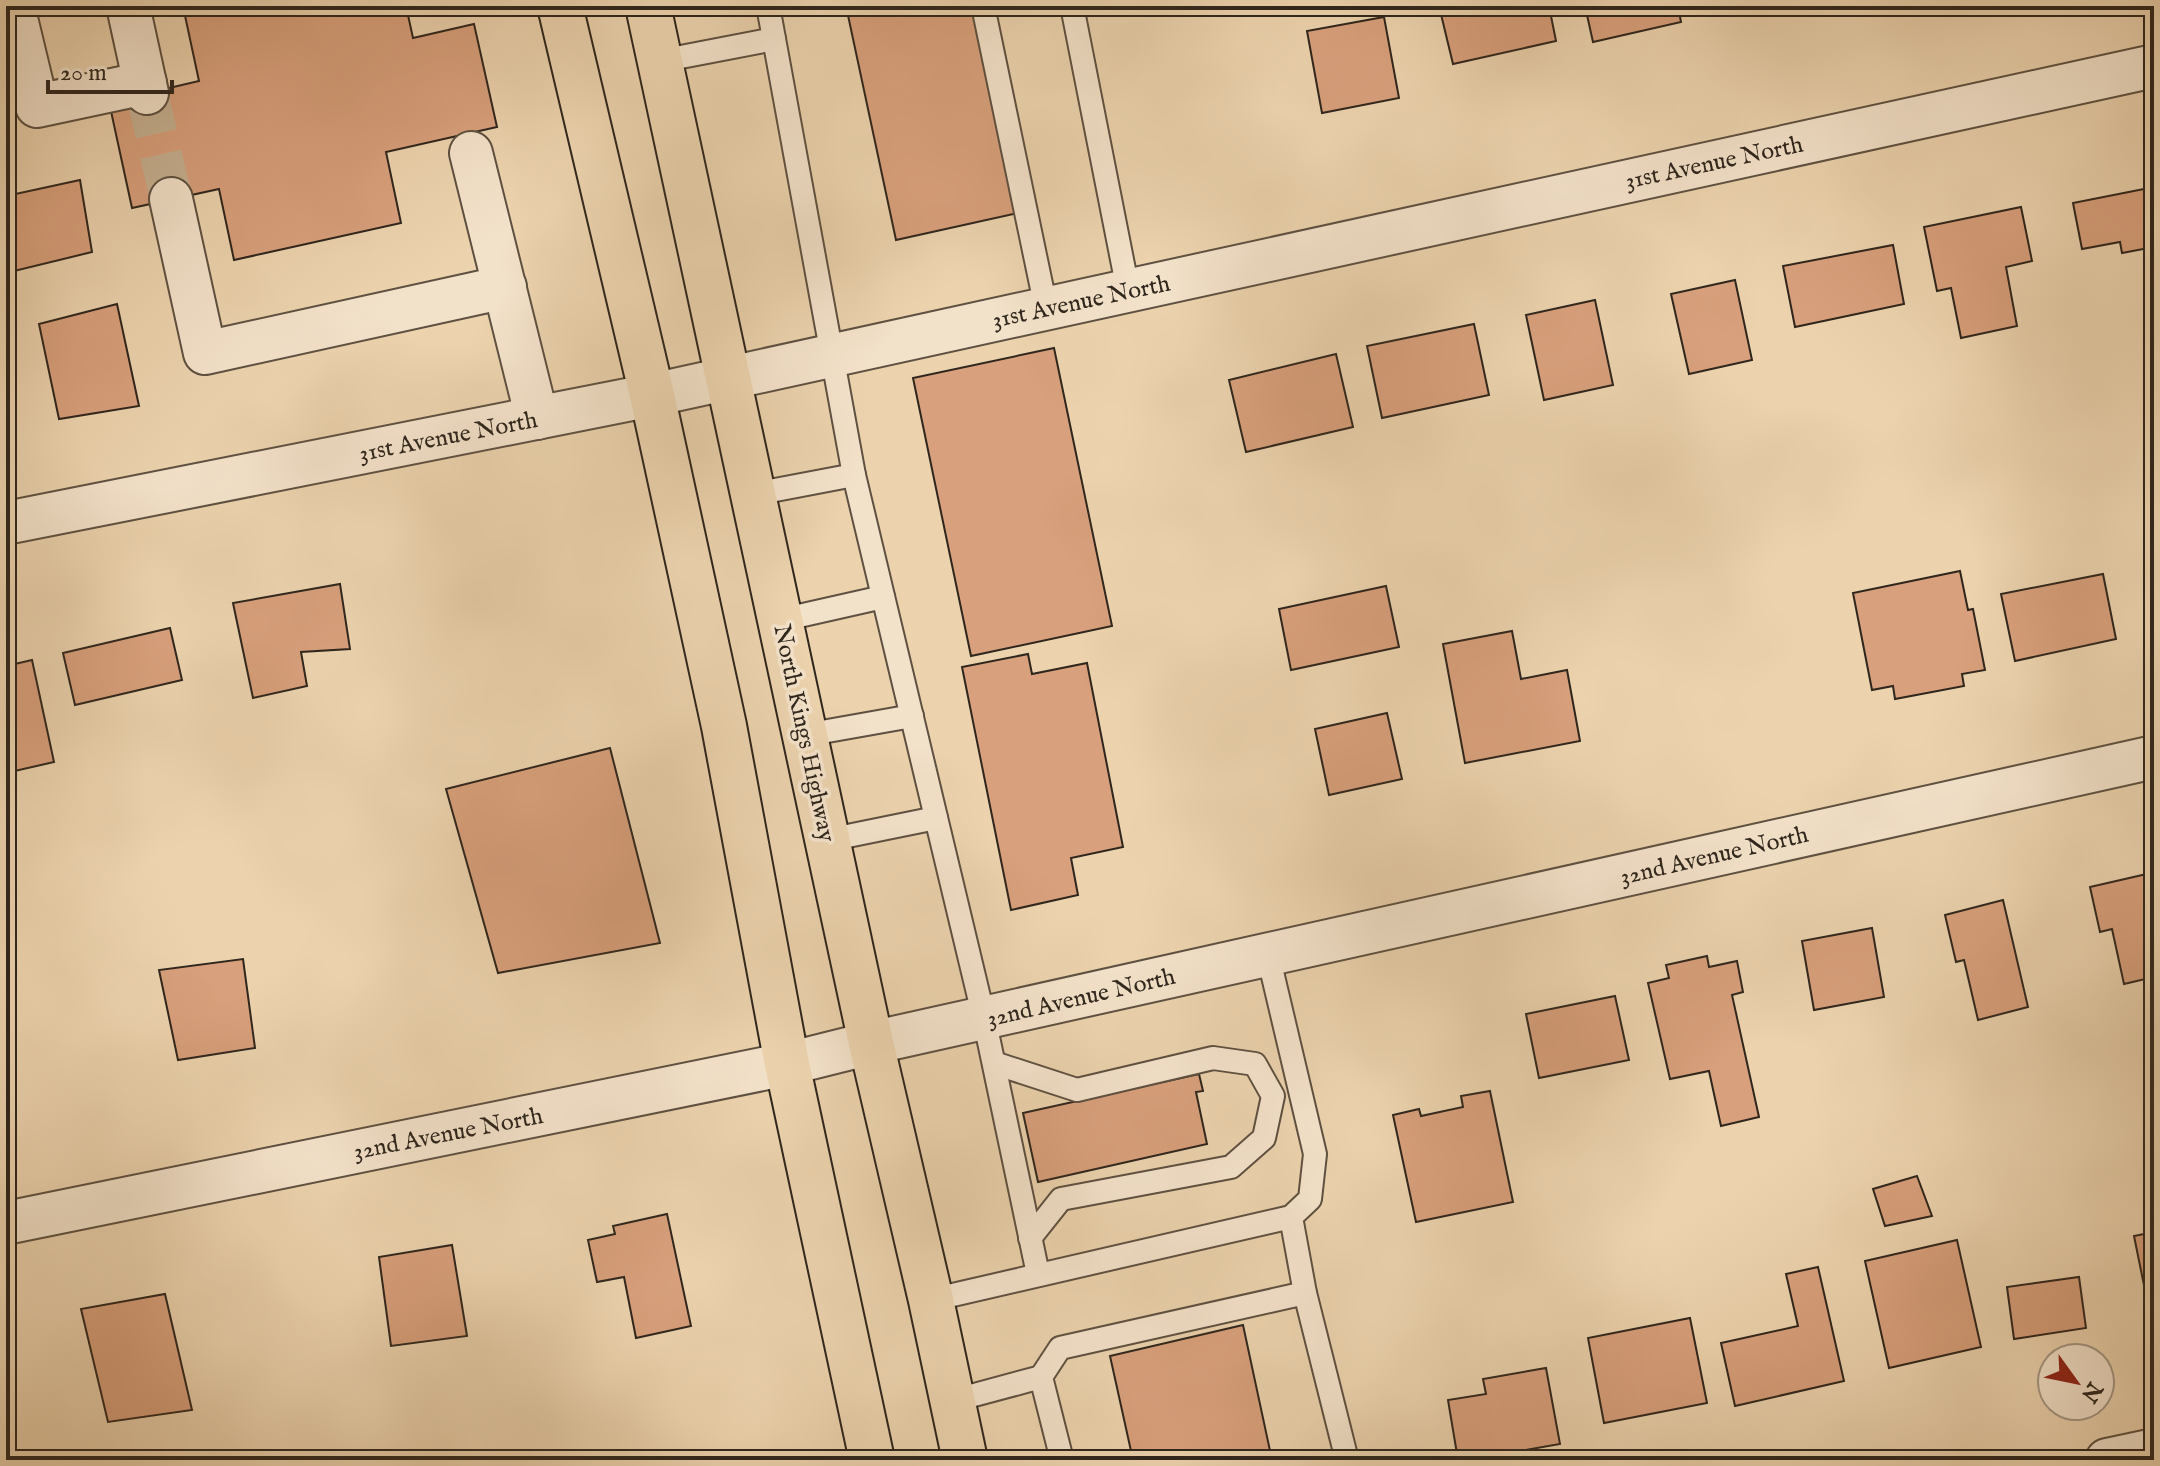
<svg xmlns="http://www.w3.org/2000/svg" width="2160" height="1466" font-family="'IM FELL English',serif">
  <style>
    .building { fill: #d8a07c; stroke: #2f261d; stroke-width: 2 }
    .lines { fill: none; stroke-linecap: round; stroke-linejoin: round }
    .minor-tunnel { stroke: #c6b091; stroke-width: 42; stroke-dasharray: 42 21; stroke-linecap: butt }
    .service-casing { stroke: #5e5141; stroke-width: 26 }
    .minor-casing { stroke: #5e5141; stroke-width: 46 }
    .primary-casing { stroke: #2f261d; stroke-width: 48 }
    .service { stroke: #f3e2ca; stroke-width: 22 }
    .minor { stroke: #f3e2ca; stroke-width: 42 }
    .primary { stroke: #ecd3ae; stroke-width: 44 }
    .labels { text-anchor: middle; stroke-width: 7; stroke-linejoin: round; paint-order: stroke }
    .street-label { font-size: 24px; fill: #2f261d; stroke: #f3e2ca }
  </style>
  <rect width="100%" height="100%" fill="#ecd3ae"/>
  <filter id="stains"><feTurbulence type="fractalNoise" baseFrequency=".0025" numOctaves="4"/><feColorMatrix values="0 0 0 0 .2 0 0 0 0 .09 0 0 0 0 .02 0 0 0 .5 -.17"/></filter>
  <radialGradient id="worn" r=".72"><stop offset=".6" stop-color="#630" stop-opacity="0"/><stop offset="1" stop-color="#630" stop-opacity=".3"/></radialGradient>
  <g class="building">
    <polygon points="204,6 406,6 413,38 474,24 497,127 386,152 401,223 234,260 219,189 132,208 109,102 199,81 184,11"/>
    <polygon points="846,6 975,6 1018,213 896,240"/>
    <polygon points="1439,6 1549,6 1556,41 1453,64"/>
    <polygon points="1585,6 1678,6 1681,22 1593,42"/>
    <polygon points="1384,17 1399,98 1322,113 1307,31"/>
    <polygon points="80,180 92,252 6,273 6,196"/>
    <polygon points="2154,187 2154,247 2122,253 2120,242 2082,249 2073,203"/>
    <polygon points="2021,207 2032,261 2006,267 2017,326 1961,338 1951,288 1937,291 1924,227"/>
    <polygon points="1893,245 1904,304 1795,327 1783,266"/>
    <polygon points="1735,280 1752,360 1689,374 1671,294"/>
    <polygon points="1595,300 1613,385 1544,400 1526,315"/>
    <polygon points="117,304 139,406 59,419 39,324"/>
    <polygon points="1474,324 1489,395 1382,418 1367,346"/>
    <polygon points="1054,348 1112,626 971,656 913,378"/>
    <polygon points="1336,354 1353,427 1246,452 1229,380"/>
    <polygon points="1960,571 1968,610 1973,609 1985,670 1962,674 1964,686 1895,699 1893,686 1872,690 1853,593"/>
    <polygon points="2103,574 2116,639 2015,661 2001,594"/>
    <polygon points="340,584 350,649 301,652 307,686 253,698 233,603"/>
    <polygon points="1386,586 1399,647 1291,670 1279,609"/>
    <polygon points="2154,590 2154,631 2146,592"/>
    <polygon points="170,628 182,680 75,705 63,653"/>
    <polygon points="1512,631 1521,679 1567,670 1580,741 1465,763 1443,644"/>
    <polygon points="1028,654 1032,674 1087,663 1123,847 1071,858 1078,895 1011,910 962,667"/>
    <polygon points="32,660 54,762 6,773 6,666"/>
    <polygon points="1387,713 1402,779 1329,795 1315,729"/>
    <polygon points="610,748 660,943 498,973 446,789"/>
    <polygon points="2151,873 2154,889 2154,977 2124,984 2112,929 2100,932 2090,887"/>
    <polygon points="2003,900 2028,1007 1978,1020 1964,960 1956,962 1945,915"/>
    <polygon points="1872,928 1884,997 1814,1010 1802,941"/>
    <polygon points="1707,956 1709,967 1737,961 1743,992 1732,995 1759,1117 1721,1126 1709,1071 1670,1079 1648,983 1669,978 1666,965"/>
    <polygon points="243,959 255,1048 178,1060 159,970"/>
    <polygon points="1615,996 1629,1060 1539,1078 1526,1014"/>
    <polygon points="1199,1074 1203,1091 1196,1092 1207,1144 1038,1182 1023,1113"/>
    <polygon points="1490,1091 1513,1202 1416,1222 1393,1115 1419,1109 1421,1116 1463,1107 1461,1096"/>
    <polygon points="1917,1176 1932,1216 1885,1226 1873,1189"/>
    <polygon points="667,1214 691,1326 636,1338 624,1277 597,1282 588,1240 615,1234 613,1226"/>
    <polygon points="2154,1232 2154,1314 2150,1315 2134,1236"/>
    <polygon points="1957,1240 1981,1347 1889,1368 1865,1261"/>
    <polygon points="452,1245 467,1336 391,1346 379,1257"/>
    <polygon points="1818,1267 1844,1381 1735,1406 1721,1343 1798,1326 1786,1274"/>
    <polygon points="2079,1277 2086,1328 2014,1339 2007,1287"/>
    <polygon points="165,1294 192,1410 108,1422 81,1309"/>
    <polygon points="1690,1318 1707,1403 1604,1423 1588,1338"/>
    <polygon points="1243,1325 1272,1460 1133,1460 1110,1356"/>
    <polygon points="1546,1368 1560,1444 1468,1460 1458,1460 1448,1400 1486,1394 1483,1379"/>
  </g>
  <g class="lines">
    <polyline class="minor-tunnel" points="147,93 171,199"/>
    <g class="service-casing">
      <g id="service">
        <polyline points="768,6 854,475 984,1018 1038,1274"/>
        <polyline points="983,6 1046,308"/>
        <polyline points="1072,6 1128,290"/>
        <polyline points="660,61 774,39"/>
        <polyline points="754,494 854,475"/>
        <polyline points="781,620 883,597"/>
        <polyline points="805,735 912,716"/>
        <polyline points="828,840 936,818"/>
        <polyline points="994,1063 1077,1090 1213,1058 1255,1064 1273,1096 1264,1138 1231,1167 1061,1199 1030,1238"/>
        <polyline points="1291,1217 1305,1293"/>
        <polyline points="931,1300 1291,1217 1310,1199 1315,1154 1268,955"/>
        <polyline points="1041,1377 1060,1348 1305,1293 1347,1460"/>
        <polyline points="952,1401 1041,1377 1062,1460"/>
      </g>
    </g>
    <g class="minor-casing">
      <g id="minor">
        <polyline points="13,6 37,106 145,83"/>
        <polyline points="128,6 147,93"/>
        <polyline points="471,153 537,418"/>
        <polyline points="171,199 205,353 505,287"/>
        <polyline points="6,523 652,395 2154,66"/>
        <polyline points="6,1223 787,1064 871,1043 2154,757"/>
        <polyline points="2107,1460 2154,1450"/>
      </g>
    </g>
    <g class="primary-casing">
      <g id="primary">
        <polyline points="560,6 652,395 724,726 787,1064 872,1460"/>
        <polyline points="648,6 871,1043 931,1300 965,1460"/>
      </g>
    </g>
    <use href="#service" class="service"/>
    <use href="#minor" class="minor"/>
    <use href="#primary" class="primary"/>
  </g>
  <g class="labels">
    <g class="street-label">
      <text transform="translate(1714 162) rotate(-12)" y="8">31st Avenue North</text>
      <text transform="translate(1081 301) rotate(-12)" y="8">31st Avenue North</text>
      <text transform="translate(448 436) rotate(-11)" y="8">31st Avenue North</text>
      <text transform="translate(805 733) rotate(78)" y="8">North Kings Highway</text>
      <text transform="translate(1714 855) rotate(-13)" y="8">32nd Avenue North</text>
      <text transform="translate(1081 997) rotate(-13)" y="8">32nd Avenue North</text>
      <text transform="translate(448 1133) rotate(-11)" y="8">32nd Avenue North</text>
    </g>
  </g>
  <rect width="2160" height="1466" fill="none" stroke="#ecd3ae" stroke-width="32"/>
  <rect x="8" y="8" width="2144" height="1450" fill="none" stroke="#2f261d" stroke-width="4"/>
  <rect x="16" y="16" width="2128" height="1434" fill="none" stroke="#2f261d" stroke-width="2"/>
  <g transform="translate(2076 1382) rotate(123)"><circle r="38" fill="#f3e2ca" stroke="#a59785" stroke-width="2"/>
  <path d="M0-6L14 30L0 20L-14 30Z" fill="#8f2418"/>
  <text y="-12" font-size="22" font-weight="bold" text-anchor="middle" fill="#2f261d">N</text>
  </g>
  <path d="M48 80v12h124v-12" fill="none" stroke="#2f261d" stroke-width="4"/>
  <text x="60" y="80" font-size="24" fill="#2f261d" stroke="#f3e2ca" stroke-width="6" paint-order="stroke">20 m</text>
  <rect width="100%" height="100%" filter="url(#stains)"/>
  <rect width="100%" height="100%" fill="url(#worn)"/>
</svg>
